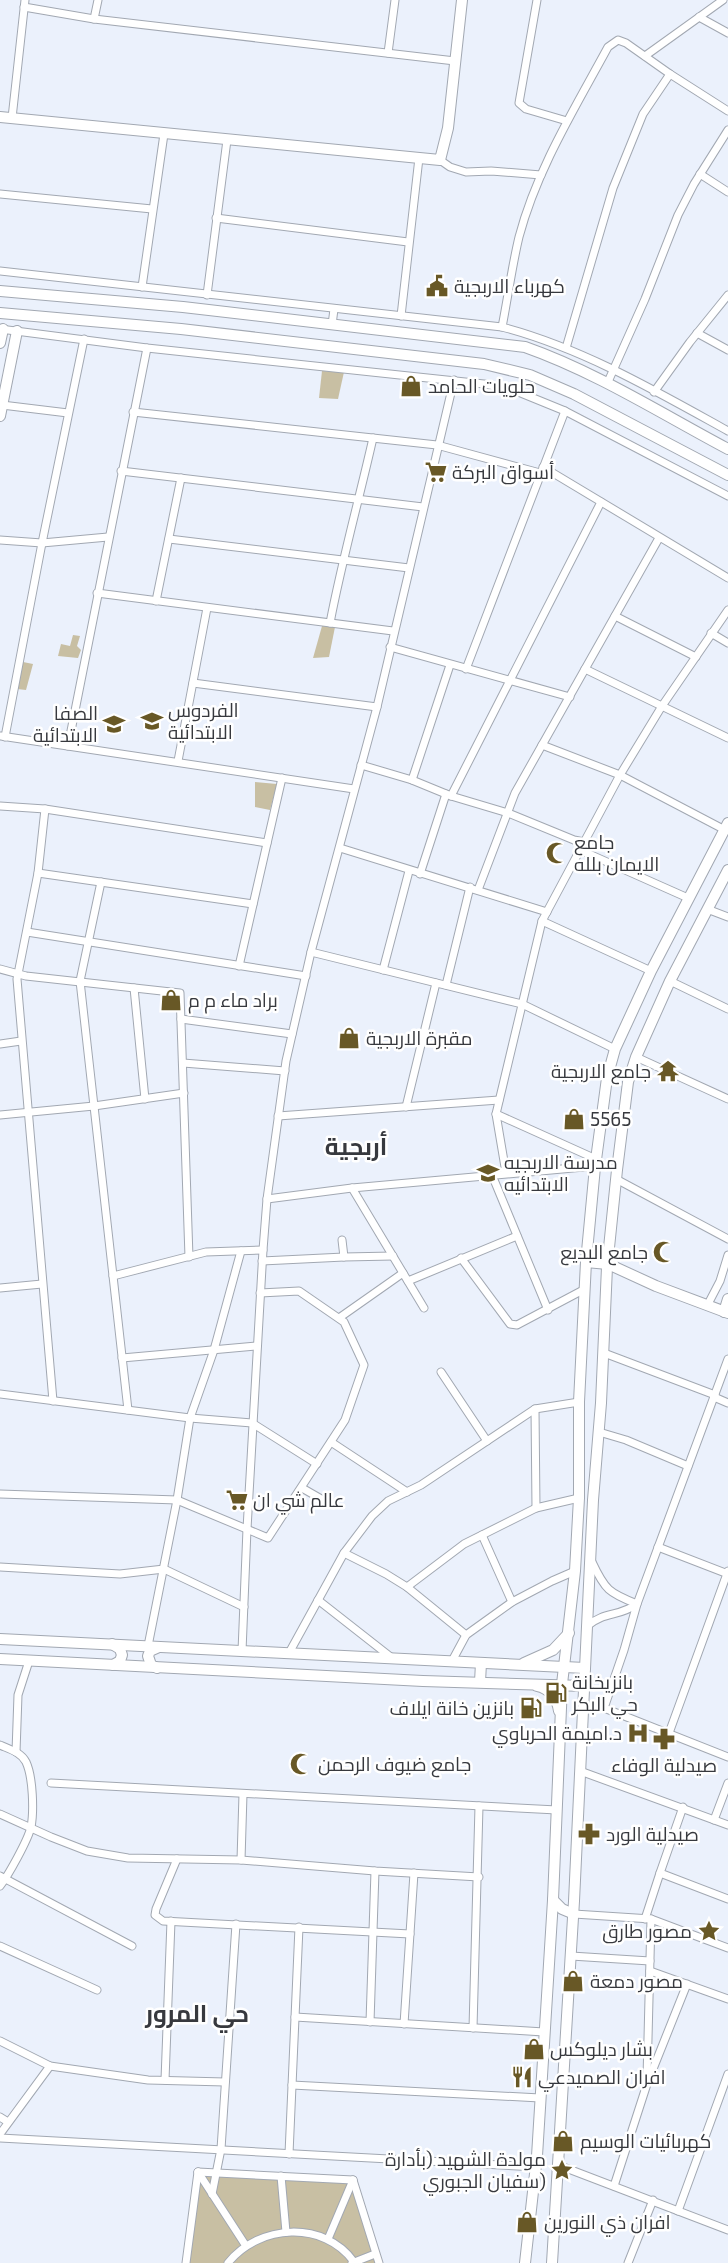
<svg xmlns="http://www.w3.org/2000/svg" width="728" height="2263" font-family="'Exo 2',Cairo,sans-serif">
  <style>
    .green { fill: #c8bfa3 }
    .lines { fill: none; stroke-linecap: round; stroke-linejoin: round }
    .street-casing { stroke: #a2a8b2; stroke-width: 9 }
    .secondary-casing { stroke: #a2a8b2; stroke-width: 12 }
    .street { stroke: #fff; stroke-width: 7 }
    .secondary { stroke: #fff; stroke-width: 10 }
    .labels { text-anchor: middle; stroke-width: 5; stroke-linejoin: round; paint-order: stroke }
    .poi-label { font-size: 19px; fill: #37393e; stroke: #fff; text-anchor: start }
    .district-label { font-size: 24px; font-weight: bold; fill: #37393e; stroke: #fff }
  </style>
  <rect width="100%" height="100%" fill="#ebf1fc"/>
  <g class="green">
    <polygon points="322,371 344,372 338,399 319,398"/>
    <polygon points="322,626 335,627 329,657 313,658"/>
    <polygon points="73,635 80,636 77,646 81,650 78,658 58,656 61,644 70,646"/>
    <polygon points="23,662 33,664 26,690 17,689"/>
    <polygon points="255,782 277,784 270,810 255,807"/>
    <polygon points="197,2170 355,2178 381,2263 184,2263"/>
  </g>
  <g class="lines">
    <g class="street-casing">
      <g id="street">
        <polyline points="537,0 519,103 526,109 567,121"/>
        <polyline points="24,7 94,19 455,61"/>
        <polyline points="699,17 728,33"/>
        <polyline points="94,19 98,0"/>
        <polyline points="388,53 395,0"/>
        <polyline points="645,56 723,0"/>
        <polyline points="12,118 25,0"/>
        <polyline points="440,160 450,167 466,172 491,171 541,175"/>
        <polyline points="700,174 728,192"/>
        <polyline points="0,194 152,209"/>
        <polyline points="216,218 408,242"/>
        <path d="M 0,271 L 502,327 C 582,348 656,391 728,431"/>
        <polyline points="142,287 164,134"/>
        <polyline points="207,295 227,140"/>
        <polyline points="401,316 419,158"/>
        <polyline points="332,325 334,309"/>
        <path d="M 502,327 C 508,297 512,266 519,237 C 537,169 575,108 608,47 L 618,40 L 626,43 L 670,74 L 728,111"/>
        <polyline points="0,329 147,348 484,384 511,389 565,411 728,496"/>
        <polyline points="697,333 728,350"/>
        <polyline points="566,348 613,188 643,114 670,74"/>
        <polyline points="607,384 645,299 678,215 694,184 728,130"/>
        <polyline points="654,392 690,342 728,295"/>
        <polyline points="2,405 68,413"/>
        <polyline points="133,412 437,445 540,473"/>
        <polyline points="543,467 728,578"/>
        <polyline points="121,471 423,507"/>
        <polyline points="169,539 409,568"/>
        <polyline points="0,540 42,543 108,537"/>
        <polyline points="97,593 393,631"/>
        <polyline points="156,601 181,478"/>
        <polyline points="615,616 696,657"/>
        <path d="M 330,623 C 342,560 359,500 373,438"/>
        <polyline points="711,633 728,643"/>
        <polyline points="390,647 570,697"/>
        <polyline points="466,669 565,411"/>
        <polyline points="585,669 728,738"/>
        <polyline points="193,683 377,707"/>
        <polyline points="1,736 354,789"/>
        <polyline points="5,737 42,543 84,339"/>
        <polyline points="542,745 620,775 725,830"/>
        <polyline points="68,746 147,348"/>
        <polyline points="178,761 207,608"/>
        <polyline points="361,765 412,780 451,796 508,813 574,840 584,842"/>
        <polyline points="412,780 450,665"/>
        <polyline points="451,796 601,502"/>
        <polyline points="0,806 45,809 267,843"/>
        <polyline points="45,809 38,873 17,979 53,1401"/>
        <polyline points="340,848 547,912"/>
        <polyline points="580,850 688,898"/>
        <polyline points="38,873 253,904"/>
        <polyline points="420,874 446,794"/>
        <polyline points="101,882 80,981 128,1410"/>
        <polyline points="478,890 515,793 659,538"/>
        <polyline points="707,909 728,917"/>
        <polyline points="542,921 651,971"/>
        <polyline points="27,932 306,976"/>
        <polyline points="311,952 522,1004 615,1049"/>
        <polyline points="239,966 282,778"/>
        <polyline points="0,969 26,976 180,993 189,1257"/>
        <polyline points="383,970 409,871"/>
        <polyline points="670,981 728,1009"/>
        <polyline points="446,985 470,887"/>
        <polyline points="134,988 145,1099"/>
        <polyline points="181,1019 292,1034"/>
        <polyline points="0,1044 21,1041"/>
        <polyline points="636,1057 728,1099"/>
        <polyline points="183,1063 285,1071"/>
        <polyline points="406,1107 436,983"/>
        <polyline points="496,1114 596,1159"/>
        <polyline points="0,1115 94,1106 184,1093"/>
        <polyline points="278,1116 499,1100"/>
        <polyline points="506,1173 496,1114 542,921 620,775 662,706 728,610"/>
        <polyline points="492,1175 548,1310"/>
        <polyline points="616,1179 728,1239"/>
        <polyline points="352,1188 424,1308"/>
        <polyline points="267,1199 352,1188 595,1166"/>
        <polyline points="344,1257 393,1256"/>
        <polyline points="461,1258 510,1324 517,1325 585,1289"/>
        <polyline points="262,1261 344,1257 342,1240"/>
        <polyline points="113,1276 206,1252 263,1250"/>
        <polyline points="408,1281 517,1236"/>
        <polyline points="0,1288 42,1284"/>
        <polyline points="707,1306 720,1281 728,1255"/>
        <polyline points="339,1318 403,1273"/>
        <polyline points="604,1353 715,1395"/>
        <polyline points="122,1358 257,1346"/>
        <polyline points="441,1372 487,1441"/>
        <polyline points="0,1394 190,1418 252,1423 317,1464"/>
        <polyline points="714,1397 728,1403"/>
        <polyline points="535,1409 536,1508"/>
        <polyline points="599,1432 626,1440 688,1466"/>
        <polyline points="331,1442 407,1492"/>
        <polyline points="302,1488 323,1500"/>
        <polyline points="0,1494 177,1500 268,1538 345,1420 364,1365 344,1322 299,1291 260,1293"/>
        <polyline points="482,1535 512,1602"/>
        <polyline points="658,1547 728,1574"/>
        <polyline points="344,1553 386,1574 407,1587 466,1635"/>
        <path d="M 592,1562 C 605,1590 609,1593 637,1604 L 624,1650 L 604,1708"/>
        <polyline points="0,1567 120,1574 164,1569 244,1607"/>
        <polyline points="407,1587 464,1544 536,1508 579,1498"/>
        <polyline points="318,1600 392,1658"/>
        <path d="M 587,1626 C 605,1611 619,1617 637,1604 L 728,1359"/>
        <polyline points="148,1646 177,1500 190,1418 214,1350 241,1251"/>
        <polyline points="242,1651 247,1529 263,1250 267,1199 286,1061 311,952 377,707 454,380"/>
        <polyline points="289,1653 344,1553 372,1516 388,1501 421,1485 535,1409 579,1402"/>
        <polyline points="452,1661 466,1635 512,1602 552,1581 575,1571"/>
        <polyline points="582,1708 604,1708 728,1757"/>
        <polyline points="669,1733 728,1571"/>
        <path d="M 0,1745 C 9,1749 21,1752 26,1762 C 33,1777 34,1811 31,1827 C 28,1840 8,1876 0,1886"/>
        <polyline points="16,1752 18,1695 29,1661"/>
        <polyline points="580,1771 728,1825"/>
        <polyline points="51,1783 557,1810"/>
        <polyline points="683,1807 660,1873 728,1899"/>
        <polyline points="0,1814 51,1837 87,1851 128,1858 241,1860 375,1871 479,1877"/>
        <polyline points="714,1820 728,1783"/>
        <polyline points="177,1859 156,1909 155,1915 163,1921 410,1934"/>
        <polyline points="241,1860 243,1794"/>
        <polyline points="0,1876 132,1946"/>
        <polyline points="574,1914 651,1919 728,1948"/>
        <polyline points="645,1919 660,1873"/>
        <polyline points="0,1946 97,1990"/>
        <polyline points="571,1956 650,1961"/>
        <polyline points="650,1971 728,1999"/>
        <polyline points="295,2017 544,2032"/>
        <polyline points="370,2022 375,1871"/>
        <polyline points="404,2024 414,1873"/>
        <polyline points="473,2028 479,1806"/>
        <polyline points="0,2041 50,2066 148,2080 225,2082"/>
        <polyline points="647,2078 651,1919"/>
        <polyline points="165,2080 171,1921"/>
        <polyline points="292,2085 540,2098"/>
        <polyline points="0,2117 8,2122"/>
        <polyline points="0,2134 50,2066"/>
        <polyline points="0,2138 536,2167"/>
        <polyline points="289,2154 299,1927"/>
        <polyline points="558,2165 728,2230"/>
        <polyline points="198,2172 353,2180"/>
        <polyline points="198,2172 246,2246"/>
        <polyline points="281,2176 286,2232"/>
        <polyline points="353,2180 379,2263"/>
        <polyline points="614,2186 647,2084 687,1984"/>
        <polyline points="212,2194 221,2149 236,1924"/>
        <polyline points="678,2211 728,2074"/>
        <polyline points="328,2239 353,2180"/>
        <polyline points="186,2263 198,2172"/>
        <path d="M 228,2263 C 259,2224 324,2220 354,2262"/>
        <polyline points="352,2263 375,2254"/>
        <polyline points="628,2263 653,2200"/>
      </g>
    </g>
    <g class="secondary-casing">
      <g id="secondary">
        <polyline points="0,117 440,160 448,128 462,0"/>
        <path d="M 0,291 L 183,307 L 525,347 C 596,372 662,414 728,449"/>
        <polyline points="0,313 181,329 484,364 530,375 574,394 728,475"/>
        <polyline points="0,343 3,329"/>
        <polyline points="0,416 17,331"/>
        <polyline points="586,1262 608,1264 656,1286 728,1313"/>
        <polyline points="724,1312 728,1299"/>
        <polyline points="0,1639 585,1668"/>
        <polyline points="112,1644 120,1649 122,1655 120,1661 113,1665"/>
        <polyline points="0,1659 423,1681 584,1686"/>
        <polyline points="524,1663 553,1650 569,1633"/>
        <polyline points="157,1668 151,1665 148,1656 150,1651 159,1647"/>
        <polyline points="480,1682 481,1663"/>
        <path d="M 537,1686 C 550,1689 557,1697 559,1711"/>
        <polyline points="553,1900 562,1909 574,1914"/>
        <polyline points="525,2263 537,2156 553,1900 562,1684 575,1571 579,1498 579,1402 586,1262 595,1167 607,1078 615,1049 651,971 728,823"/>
        <polyline points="552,2263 574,1901 593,1500 601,1403 607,1267 617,1170 628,1082 636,1057 670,981 728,870"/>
      </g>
    </g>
    <use href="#street" class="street"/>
    <use href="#secondary" class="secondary"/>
  </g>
  <defs>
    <g id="civic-bare" transform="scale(1.725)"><path d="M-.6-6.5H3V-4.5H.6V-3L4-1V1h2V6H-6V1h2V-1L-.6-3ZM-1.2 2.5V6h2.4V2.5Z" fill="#685826" stroke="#fff" stroke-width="2.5" paint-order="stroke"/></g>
    <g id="shop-bare" transform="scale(1.725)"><path d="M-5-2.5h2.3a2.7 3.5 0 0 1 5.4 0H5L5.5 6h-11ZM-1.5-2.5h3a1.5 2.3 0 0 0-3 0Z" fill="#685826" stroke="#fff" stroke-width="2.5" paint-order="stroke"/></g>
    <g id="supermarket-bare" transform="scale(1.725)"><path d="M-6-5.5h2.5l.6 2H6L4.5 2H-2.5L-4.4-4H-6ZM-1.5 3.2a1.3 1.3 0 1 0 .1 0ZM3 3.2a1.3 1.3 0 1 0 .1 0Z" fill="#685826" stroke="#fff" stroke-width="2.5" paint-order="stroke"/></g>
    <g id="school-bare" transform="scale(1.725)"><path d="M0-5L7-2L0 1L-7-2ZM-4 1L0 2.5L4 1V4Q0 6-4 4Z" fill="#685826" stroke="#fff" stroke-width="2.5" paint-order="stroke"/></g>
    <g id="mosque-bare" transform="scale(1.725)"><path d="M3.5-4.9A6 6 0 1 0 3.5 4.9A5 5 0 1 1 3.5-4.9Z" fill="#685826" stroke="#fff" stroke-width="2.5" paint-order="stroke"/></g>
    <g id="temple-bare" transform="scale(1.725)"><path d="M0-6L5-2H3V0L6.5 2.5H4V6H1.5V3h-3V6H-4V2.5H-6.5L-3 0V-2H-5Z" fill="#685826" stroke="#fff" stroke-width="2.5" paint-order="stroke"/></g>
    <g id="fuel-bare" transform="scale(1.725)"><path d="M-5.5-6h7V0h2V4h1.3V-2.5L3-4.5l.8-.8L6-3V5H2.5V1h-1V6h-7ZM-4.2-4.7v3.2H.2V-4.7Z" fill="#685826" stroke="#fff" stroke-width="2.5" paint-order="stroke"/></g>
    <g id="hospital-bare" transform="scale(1.725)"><path d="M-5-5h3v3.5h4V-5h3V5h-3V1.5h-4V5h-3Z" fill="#685826" stroke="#fff" stroke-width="2.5" paint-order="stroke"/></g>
    <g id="pharmacy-bare" transform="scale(1.725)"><path d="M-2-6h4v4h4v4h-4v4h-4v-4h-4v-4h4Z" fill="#685826" stroke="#fff" stroke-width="2.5" paint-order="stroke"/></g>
    <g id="sight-bare" transform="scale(1.725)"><path d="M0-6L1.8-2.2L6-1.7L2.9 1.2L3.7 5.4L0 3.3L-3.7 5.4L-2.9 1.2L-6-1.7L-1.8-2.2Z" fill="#685826" stroke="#fff" stroke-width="2.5" paint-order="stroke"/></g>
    <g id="restaurant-bare" transform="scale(1.725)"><path d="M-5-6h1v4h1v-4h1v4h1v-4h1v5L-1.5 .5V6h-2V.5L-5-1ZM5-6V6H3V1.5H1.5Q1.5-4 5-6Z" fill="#685826" stroke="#fff" stroke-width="2.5" paint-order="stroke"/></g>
  </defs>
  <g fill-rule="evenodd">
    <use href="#civic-bare" x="437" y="286"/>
    <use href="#shop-bare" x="411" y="386"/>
    <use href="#supermarket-bare" x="436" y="472"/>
    <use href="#school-bare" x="152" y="721"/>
    <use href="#school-bare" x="114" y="724"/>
    <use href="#mosque-bare" x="557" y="853"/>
    <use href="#shop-bare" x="171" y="1000"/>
    <use href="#shop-bare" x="349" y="1038"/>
    <use href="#temple-bare" x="668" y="1071"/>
    <use href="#shop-bare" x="574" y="1119"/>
    <use href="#school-bare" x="488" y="1173"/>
    <use href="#mosque-bare" x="664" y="1252"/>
    <use href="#supermarket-bare" x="237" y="1500"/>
    <use href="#fuel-bare" x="556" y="1693"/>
    <use href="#fuel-bare" x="531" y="1708"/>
    <use href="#hospital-bare" x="638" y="1733"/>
    <use href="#pharmacy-bare" x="664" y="1739"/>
    <use href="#mosque-bare" x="301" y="1764"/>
    <use href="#pharmacy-bare" x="589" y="1834"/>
    <use href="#sight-bare" x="709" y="1931"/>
    <use href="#shop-bare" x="573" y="1981"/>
    <use href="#shop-bare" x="534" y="2049"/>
    <use href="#restaurant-bare" x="522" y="2077"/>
    <use href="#shop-bare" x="563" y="2141"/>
    <use href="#sight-bare" x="562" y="2170"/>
    <use href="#shop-bare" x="527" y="2222"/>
  </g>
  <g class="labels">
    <g class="poi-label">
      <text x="454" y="293">كهرباء الاربجية</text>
      <text x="428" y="393">حلويات الحامد</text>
      <text x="452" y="479">أسواق البركة</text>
      <text x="168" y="717">الفردوس<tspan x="168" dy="22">الابتدائية</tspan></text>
      <text x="98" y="720" text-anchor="end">الصفا<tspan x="98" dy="22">الابتدائية</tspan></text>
      <text x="574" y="849">جامع<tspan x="574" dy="22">الايمان بلله</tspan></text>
      <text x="188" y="1007">براد ماء م م</text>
      <text x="366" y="1045">مقبرة الاربجية</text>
      <text x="651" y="1078" text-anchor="end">جامع الاربجية</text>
      <text x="590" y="1126">5565</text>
      <text x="504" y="1169">مدرسة الاربجيه<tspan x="504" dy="22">الابتدائيه</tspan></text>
      <text x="648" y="1259" text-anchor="end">جامع البديع</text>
      <text x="253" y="1507">عالم شي ان</text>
      <text x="572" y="1689">بانزيخانة<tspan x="572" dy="22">حي البكر</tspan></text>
      <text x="514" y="1715" text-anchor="end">بانزين خانة ايلاف</text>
      <text x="622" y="1740" text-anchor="end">د.اميمة الحرباوي</text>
      <text x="318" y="1771">جامع ضيوف الرحمن</text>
      <text x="664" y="1772" text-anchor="middle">صيدلية الوفاء</text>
      <text x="606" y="1841">صيدلية الورد</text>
      <text x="692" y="1938" text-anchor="end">مصور طارق</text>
      <text x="590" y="1988">مصور دمعة</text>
      <text x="550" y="2056">بشار ديلوكس</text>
      <text x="538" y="2084">افران الصميدعي</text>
      <text x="580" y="2148">كهربائيات الوسيم</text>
      <text x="546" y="2166" text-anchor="end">مولدة الشهيد (بأدارة<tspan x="546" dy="22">سفيان الجبوري)</tspan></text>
      <text x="544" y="2229">افران ذي النورين</text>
    </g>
    <g class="district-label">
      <text x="356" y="1155">أربجية</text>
      <text x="197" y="2022">حي المرور</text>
    </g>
  </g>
</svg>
